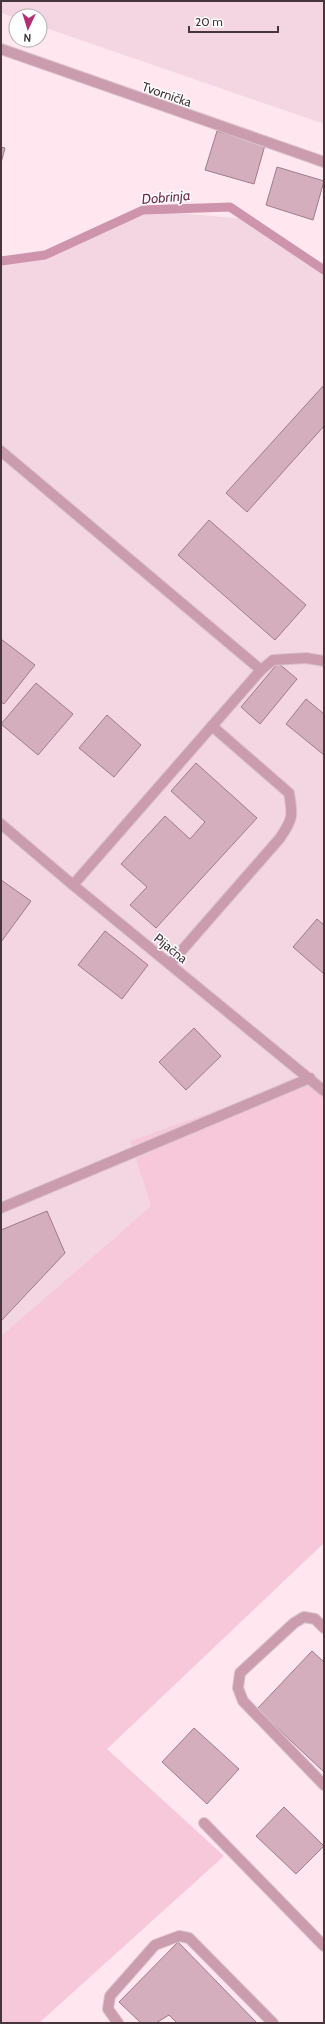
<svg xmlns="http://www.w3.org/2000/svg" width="325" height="2024" font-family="Cabin,sans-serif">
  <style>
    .built { fill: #f3d6e1 }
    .green { fill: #f6c8da }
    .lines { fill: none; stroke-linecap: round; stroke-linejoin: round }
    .stream { stroke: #cd94ab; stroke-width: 9 }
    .building { fill: #d5aebd; stroke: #9f7b89 }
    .minor-casing { stroke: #dac3cb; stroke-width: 12 }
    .minor { stroke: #cb9cae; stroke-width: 10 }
    .labels { text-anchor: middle; stroke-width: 3; stroke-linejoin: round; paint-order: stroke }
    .street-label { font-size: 13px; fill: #46363c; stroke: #fff }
    .water-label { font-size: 14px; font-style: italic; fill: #712c4d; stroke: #fff }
  </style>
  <rect width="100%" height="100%" fill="#ffe6ef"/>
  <g class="built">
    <polygon points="1,1 324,1 324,124 40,26 40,16 16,16 16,18 1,13"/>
    <polygon points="143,210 247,219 324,270 324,1093 130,1141 151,1206 1,1336 1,261 45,255"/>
  </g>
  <polygon class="green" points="307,1078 324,1093 324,1543 107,1749 224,1856 39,2023 1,2023 1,1336 151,1206 130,1141"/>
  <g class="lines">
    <polyline class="stream" points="1,261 45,255 143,210 230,207 324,270"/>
  </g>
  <g class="building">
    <polygon points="217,131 265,145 254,184 205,170"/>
    <polygon points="1,147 5,148 1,163"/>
    <polygon points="277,167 324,181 313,220 266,205"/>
    <polygon points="324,385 324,426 247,512 226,493"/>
    <polygon points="209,520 306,605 275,640 178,555"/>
    <polygon points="1,639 35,665 4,704 1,702"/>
    <polygon points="278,663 297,679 260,724 241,707"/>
    <polygon points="36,683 73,714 38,755 1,724"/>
    <polygon points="306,699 324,714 324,755 286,724"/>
    <polygon points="107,715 141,745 114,777 79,748"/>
    <polygon points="196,763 257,818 156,928 130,905 147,887 121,864 165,816 190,839 205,822 171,791"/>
    <polygon points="1,880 31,901 1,942"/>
    <polygon points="317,919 324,925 324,974 293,947"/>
    <polygon points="105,931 148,965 122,999 78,965"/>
    <polygon points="194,1028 221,1056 186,1090 159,1062"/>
    <polygon points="47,1211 65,1253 1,1321 1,1230"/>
    <polygon points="312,1651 324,1662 324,1772 257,1709"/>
    <polygon points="194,1728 239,1769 207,1804 162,1762"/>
    <polygon points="284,1807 324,1846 296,1874 256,1836"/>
    <polygon points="178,1942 257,2023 177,2023 169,2015 156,2023 141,2023 119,2002"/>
  </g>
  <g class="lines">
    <g class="minor-casing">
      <g id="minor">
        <polyline points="1,49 324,162"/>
        <polyline points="1,451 261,670"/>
        <polyline points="1,824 73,885 324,1091"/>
        <polyline points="73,885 261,670 273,660 306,658 324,661"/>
        <path d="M 170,964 L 280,838 C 293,819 293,816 289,793 L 212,726"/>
        <polyline points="1,1208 310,1078"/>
        <polyline points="324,1628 315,1619 304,1617 294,1623 240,1673 238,1688 243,1701 324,1785"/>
        <polyline points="204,1823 324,1946"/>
        <polyline points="118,2023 108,2009 110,1996 155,1945 179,1936 189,1938 273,2023"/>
      </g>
    </g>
    <use href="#minor" class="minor"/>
  </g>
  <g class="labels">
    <g class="street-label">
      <text transform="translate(167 94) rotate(19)" y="5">Tvornička</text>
      <text transform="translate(171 948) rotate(39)" y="5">Pijačna</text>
    </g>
    <g class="water-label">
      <text transform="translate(166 197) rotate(-5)" y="5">Dobrinja</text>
    </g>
  </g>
  <rect width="325" height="2024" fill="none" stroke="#46363c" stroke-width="4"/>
  <g transform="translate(28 28) rotate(184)"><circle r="19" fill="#ffffff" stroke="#b5afb1"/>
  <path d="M0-3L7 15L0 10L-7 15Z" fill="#b42e74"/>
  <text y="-6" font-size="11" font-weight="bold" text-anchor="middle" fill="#46363c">N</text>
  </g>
  <path d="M189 26v6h89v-6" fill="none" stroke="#46363c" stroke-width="2"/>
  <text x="195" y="26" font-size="12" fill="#46363c" stroke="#ffffff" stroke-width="3" paint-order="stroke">20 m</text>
</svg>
